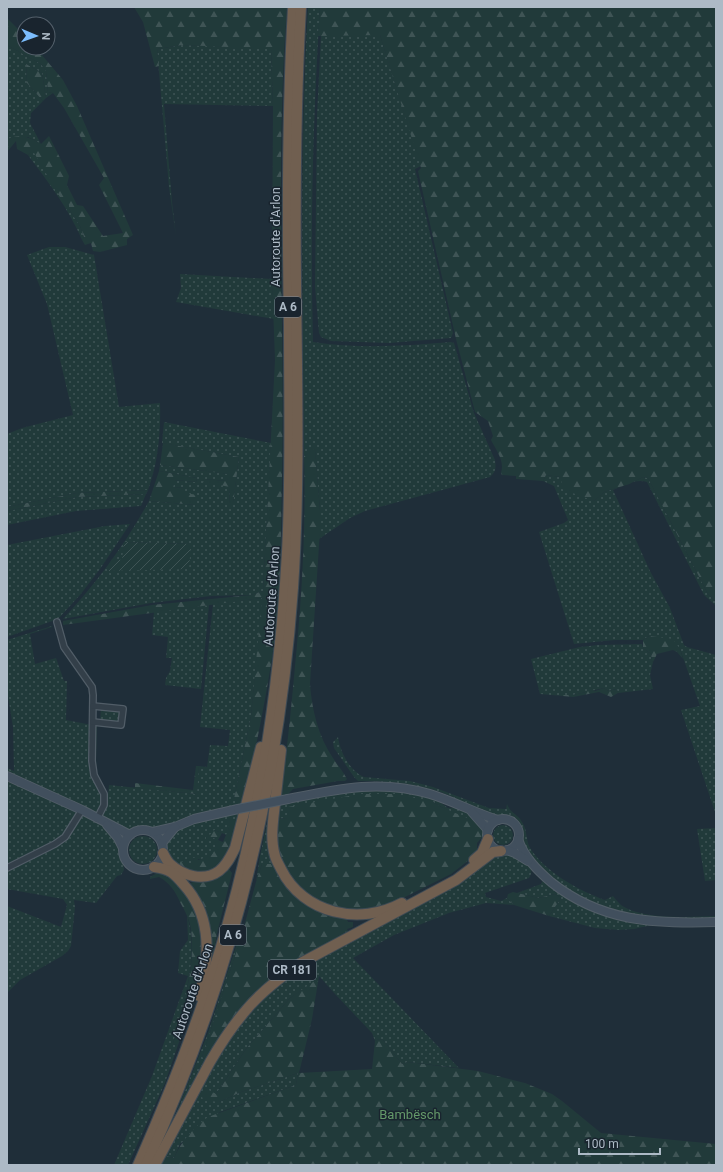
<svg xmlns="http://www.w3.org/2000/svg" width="723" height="1172" font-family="Roboto,sans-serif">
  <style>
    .grass { fill: url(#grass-dots); fill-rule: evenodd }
    .forest { fill: url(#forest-firs) }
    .garden { fill: url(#garden-furrows) }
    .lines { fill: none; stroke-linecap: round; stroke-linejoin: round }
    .street-casing { stroke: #515d67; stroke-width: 8 }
    .secondary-casing { stroke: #515d67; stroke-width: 10 }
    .highway-casing { stroke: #3e4a54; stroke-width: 12 }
    .street { stroke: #333f49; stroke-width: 5.5 }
    .secondary { stroke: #414f5d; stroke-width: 8 }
    .highway { stroke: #705f50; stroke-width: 10 }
    .secondary-bridge-casing { stroke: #515d67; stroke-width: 10; stroke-linecap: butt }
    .secondary-bridge { stroke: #414f5d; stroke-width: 8 }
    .labels { text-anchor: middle; stroke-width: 3; stroke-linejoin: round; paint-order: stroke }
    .shield { fill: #19242e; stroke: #818d98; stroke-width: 1 }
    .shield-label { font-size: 12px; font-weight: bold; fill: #adbac6 }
    .street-label { font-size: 13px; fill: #adbac6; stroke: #19242e }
    .park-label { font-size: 13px; fill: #649869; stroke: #19242e }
  </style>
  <defs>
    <pattern id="grass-dots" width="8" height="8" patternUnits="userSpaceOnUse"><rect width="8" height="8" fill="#213a3a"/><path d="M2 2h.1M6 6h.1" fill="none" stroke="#3f5455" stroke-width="1.8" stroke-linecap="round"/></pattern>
    <pattern id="forest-firs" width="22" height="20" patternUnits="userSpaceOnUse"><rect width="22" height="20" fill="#213a3a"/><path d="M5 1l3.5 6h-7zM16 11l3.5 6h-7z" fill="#3f5455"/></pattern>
    <pattern id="garden-furrows" width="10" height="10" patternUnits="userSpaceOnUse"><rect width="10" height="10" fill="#213a3a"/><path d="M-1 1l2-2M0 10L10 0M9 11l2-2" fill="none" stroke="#3f5455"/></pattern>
  </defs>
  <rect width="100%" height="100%" fill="#1f2e39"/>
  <g class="grass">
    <path d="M 308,7 L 320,7 C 313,118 310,230 313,342 C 359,349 405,346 451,342 L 454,343 L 474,413 L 495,460 C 496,468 496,472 490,477 L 365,511 L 350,518 L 319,539 L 320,511 L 315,449 L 304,456 C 303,307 299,157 308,7 Z"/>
    <polygon points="321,35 380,35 421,166 415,169 453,333 451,338 389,343 331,341 321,337 319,333 315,287 317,115"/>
    <polygon points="7,45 41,64 46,71 48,92 53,93 46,98 42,73 26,64 27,83 43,101 31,113 30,123 41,144 28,137 8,139 7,136"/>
    <polygon points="182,45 271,48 273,106 164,104 172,202 176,236 169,187 157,49"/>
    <path d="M 33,150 L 64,203 L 69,205 L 69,209 L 80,226 L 84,237 L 82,240 C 69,209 48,182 28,155 Z"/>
    <path d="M 49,247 L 65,247 L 94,255 L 119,407 L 160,403 C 161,432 158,463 148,490 L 77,493 L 7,507 L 7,434 L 22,428 L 73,415 L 47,304 L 27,255 Z"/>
    <polygon points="180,274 272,279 274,319 176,302 181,288"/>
    <path d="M 164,422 L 271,443 L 263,591 L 251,595 L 211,596 L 151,603 L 63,619 C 96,584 126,543 149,501 L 196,505 L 184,493 L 185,488 L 173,487 L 174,480 L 196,482 L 197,478 L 159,471 L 160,465 L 229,474 L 227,481 L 203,479 L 230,487 L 229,503 L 233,503 L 239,457 L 162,443 ZM 124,542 L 190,544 L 191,544 L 123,560 Z"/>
    <path d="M 546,475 L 561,477 L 594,501 L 604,492 L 629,484 L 643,477 L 648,478 L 708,594 L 716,602 L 716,606 L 704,595 L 647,482 C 636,478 623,486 613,490 L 650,571 L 670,608 L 684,645 L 687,647 L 716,655 L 716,815 L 681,710 L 700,706 L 680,649 L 649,636 L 643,640 L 615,640 L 574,644 L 539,532 L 564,523 L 568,520 L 554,486 L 543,481 Z"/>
    <polygon points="146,494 141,506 76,511 7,525 7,511 77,497"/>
    <polygon points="130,524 100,569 80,595 58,619 7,637 7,545 105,526"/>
    <path d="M 263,598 L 251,716 L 234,799 L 246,792 L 238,826 L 229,828 L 227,835 L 214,830 L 212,837 L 216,839 C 216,842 216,846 215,850 C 213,858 200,861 193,858 L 195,864 L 179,867 L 166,854 L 167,841 L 175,827 L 157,829 L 145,827 L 123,831 L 106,824 L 121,847 L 121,855 L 123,861 L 124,870 L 121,875 L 117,876 L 96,903 L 74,900 L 75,907 L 71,946 L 68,951 L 62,956 L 20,980 L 7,993 L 7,906 L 61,927 L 67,905 L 63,899 L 7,889 L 7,768 L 14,771 L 13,727 L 7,690 L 7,640 L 52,626 L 52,627 L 30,634 L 35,664 L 56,658 L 64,681 L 67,681 L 66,720 L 97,726 C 97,741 95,758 97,773 C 98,780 102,787 104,794 L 108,794 L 109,785 L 196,794 L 199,766 L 207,767 L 210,745 L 228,746 L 230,730 L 200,727 L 213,604 Z"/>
    <polygon points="209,605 201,689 165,685 166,678 170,671 172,658 166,658 168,637 152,635 154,612"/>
    <polygon points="642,644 643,648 651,654 652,661 653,662 650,675 653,689 618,693 616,689 608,691 604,688 573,695 563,695 563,696 540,694 531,659 580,647 598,645"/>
    <polygon points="101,707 123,709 121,725 100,723"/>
    <path d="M 338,737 C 340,752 350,771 364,777 L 410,781 L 433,787 L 489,808 L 506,809 L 507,804 C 511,814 518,814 522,822 C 527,829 526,838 529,846 C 543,871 579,891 605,900 L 613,896 C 615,899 618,902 621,905 C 642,920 690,917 716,916 L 716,926 L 647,926 L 634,929 L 619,930 L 595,928 L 549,916 L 561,898 L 555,894 L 539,898 L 517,893 L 541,884 L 543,880 L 532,865 L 531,874 L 529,878 L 485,893 L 486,897 L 501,901 L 507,898 L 514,905 L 486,903 L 449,913 L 394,935 L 353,958 L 459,1068 L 408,1062 L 402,1064 L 383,1040 L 379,1039 L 375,1041 L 372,1033 L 335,994 L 319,976 L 318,982 L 316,981 L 290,998 L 246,1049 L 216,1094 L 219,1102 L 241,1092 L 298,1073 L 296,1085 L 220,1112 L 180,1144 L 174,1158 L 166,1156 C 191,1106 216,1053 253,1011 C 267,994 285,979 303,967 L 488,858 L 508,853 L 531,864 C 528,857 523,848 522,841 C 520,833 523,828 516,821 C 508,814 497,818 487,815 C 471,810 458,798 443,793 C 415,783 387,781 358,781 L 354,777 L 334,748 L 333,742 Z"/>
    <path d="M 373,790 L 404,791 L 437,800 L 448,808 C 463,806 471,816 482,826 C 466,817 448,812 433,802 L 277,819 L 278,805 L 354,791 Z"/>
    <polygon points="272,799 281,876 262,864 256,882 260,856"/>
    <circle cx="503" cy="835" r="10"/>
    <polygon points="716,828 716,880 705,881 697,829"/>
    <circle cx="143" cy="850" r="14"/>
    <path d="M 187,915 C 200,958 183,1002 173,1044 L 178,1045 L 165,1083 L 128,1165 L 114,1165 L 152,1076 L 188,976 L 178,973 L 180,951 L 188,940 Z"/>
    <polygon points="239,937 241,938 202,1057 207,1059 173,1121 208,1033"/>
  </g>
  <g class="forest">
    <path d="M 134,7 L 287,7 C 275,164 285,321 282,478 C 281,528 281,580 276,629 C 269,684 258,738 246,792 L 239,801 L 234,799 L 251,716 L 262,598 L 63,625 L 63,621 L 152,605 L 251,595 L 263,591 L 275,360 L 272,279 L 273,106 L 271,49 L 182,45 L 157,49 L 159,66 L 155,67 L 143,22 Z"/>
    <path d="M 320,7 L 716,7 L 716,602 L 708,594 L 648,478 L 643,477 L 629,484 L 604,492 L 594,501 L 562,489 L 561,477 L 546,475 L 543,481 L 516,479 L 516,476 L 502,475 L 501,473 C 505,461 496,450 491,440 L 493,436 L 488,421 L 475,412 L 456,339 L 418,171 L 421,168 L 380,35 L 318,36 Z"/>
    <path d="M 7,18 L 24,35 L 24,48 L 36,48 L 63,80 L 77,106 L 133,235 L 127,239 L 127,245 L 100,252 L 93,251 L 91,243 L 85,245 L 82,240 L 84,237 L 80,226 L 69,209 L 69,205 L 64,204 L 33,151 L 28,155 L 17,149 L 16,141 L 7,152 L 7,136 L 8,139 C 20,133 31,138 41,144 L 49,136 L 69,176 L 67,185 L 77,205 L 83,206 L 103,236 L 123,233 L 99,185 L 104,178 L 64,108 L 53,93 L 48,92 L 46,71 L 41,64 L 7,45 Z"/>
    <polygon points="26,64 42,73 46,98 43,101 27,83"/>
    <polygon points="163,443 239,457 233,504 229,503 230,487 203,482 203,479 227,481 228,474 160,465"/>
    <path d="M 315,448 L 320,511 L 320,530 L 310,684 C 312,710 318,736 333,758 C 337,765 343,771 347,779 L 345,781 L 338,781 L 293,789 L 287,795 L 280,796 C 287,753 291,710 295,666 C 302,596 306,527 304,456 Z"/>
    <polygon points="159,471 197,478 196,482 175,480 173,487 185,488 185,493 197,495 196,505 149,501"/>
    <polygon points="148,490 146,494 77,497 7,511 7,507 77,493"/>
    <polygon points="649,636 673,639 680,649 683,659 677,652 673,650 657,654 653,662 652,661 651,654 643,648 643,640"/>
    <polygon points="589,688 595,691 604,688 608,691 617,689 618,693 611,697 599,692 573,697 563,696 563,695 573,695 586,692"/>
    <polygon points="196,766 199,766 197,794 135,788 135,783 193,790"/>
    <polygon points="360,794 396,794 433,802 441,807 472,820 482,826 484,835 477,843 477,850 469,860 451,874 397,901 374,909 351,911 317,902 297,886 282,864 277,847 276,819 287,818 288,807"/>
    <path d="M 231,817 L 238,826 C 232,847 224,874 197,873 C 191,872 184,869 179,867 L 180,861 L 194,864 L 193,858 L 197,857 L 198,860 C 213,856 215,855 216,839 L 212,837 L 209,839 L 206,839 L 206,836 L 211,834 L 214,830 L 222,833 L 218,840 L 223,842 L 229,828 L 227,818 Z"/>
    <polygon points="262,864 271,864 294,893 346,917 348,922 353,922 353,927 347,929 348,931 299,959 215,1043 207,1059 202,1057 241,938 256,882"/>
    <path d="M 229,869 L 232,873 L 217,933 L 215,946 L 209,967 L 209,947 L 190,887 L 191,883 C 203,877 218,878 229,869 Z"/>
    <path d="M 162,870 L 173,876 L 197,911 L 204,948 L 196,997 L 178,1045 L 173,1044 C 182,1008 196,968 191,930 C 190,920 185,911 180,902 C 175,891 170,883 159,877 L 150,879 L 150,877 Z"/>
    <polygon points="513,892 539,898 555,894 561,898 549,916 514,905 507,898 508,894"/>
    <path d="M 316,980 L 318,982 L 312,1019 L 299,1073 L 372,1069 L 375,1041 L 379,1039 L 383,1040 L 402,1064 L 408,1062 L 478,1071 L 525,1083 L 552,1094 L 562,1101 L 601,1133 L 716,1144 L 716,1165 L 161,1165 L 166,1156 L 174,1158 C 182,1140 193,1128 208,1117 L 296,1085 L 298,1073 L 241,1092 L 219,1102 L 203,1100 L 201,1093 L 205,1088 L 216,1094 L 246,1049 L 290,998 Z"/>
  </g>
  <polygon class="garden" points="124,542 191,544 189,569 108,571 108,566 112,559 122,560"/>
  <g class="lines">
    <g class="street-casing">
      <g id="street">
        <polyline points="57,622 64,647 92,687 93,695 92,761 94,775 104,794 104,805 97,819"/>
        <polyline points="93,722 121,725 123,709 93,706"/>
        <polyline points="7,868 55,844 65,837 82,810"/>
      </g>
    </g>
    <g class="secondary-casing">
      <g id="secondary">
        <polyline points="7,776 82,810 130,835"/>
        <path d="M 288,799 C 337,789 380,779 430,794 C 453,801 475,813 498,820"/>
        <polyline points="472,812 488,830"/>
        <circle cx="503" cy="835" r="16"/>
        <polyline points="107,825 118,838 123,848"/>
        <circle cx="143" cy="850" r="20"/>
        <polyline points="153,832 175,827 194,819 238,809"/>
        <path d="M 518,839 C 524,857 537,870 551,882 C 601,922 655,924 716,922"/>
        <polyline points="162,843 175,827"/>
        <polyline points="507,850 515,853 528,861"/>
      </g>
    </g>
    <g class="highway-casing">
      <g id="highway">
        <path d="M 281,750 C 279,768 277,786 275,804 C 273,821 270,839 275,856 C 276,860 279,865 281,869 C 303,914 360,926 402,903"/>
        <path d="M 163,853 C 165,857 167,861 170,864 C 183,876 204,882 219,871 C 227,865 231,856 235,848 L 261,747"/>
        <polyline points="474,860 482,853 488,839"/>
        <path d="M 154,867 C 170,869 174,873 184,885 C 212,916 210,958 199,996"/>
        <path d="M 138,1165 C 172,1088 204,1008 227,926 C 262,804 280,679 287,552 C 291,478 289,402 289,327 C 287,220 287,114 293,7"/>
        <path d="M 146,1165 C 231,981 279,790 293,588 C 300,485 297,382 296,280 C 295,189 296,98 301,7"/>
        <path d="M 155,1165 L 210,1062 C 221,1043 233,1025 247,1009 C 262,991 282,976 301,963 L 456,880 L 493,852 L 501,851"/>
      </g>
    </g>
    <use href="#street" class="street"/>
    <use href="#secondary" class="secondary"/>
    <use href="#highway" class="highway"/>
    <g class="secondary-bridge-casing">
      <polyline id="secondary-bridge" points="238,809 288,799"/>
    </g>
    <use href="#secondary-bridge" class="secondary-bridge"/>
  </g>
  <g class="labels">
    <g class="shield">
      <rect x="275" y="297" width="26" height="20" rx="3"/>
      <rect x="220" y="925" width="26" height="20" rx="3"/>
      <rect x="268" y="960" width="48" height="20" rx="3"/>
    </g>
    <g class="shield-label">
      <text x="288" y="311">A 6</text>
      <text x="233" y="939">A 6</text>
      <text x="292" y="974">CR 181</text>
    </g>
    <g class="street-label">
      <text transform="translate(275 237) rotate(-90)" y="5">Autoroute d'Arlon</text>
      <text transform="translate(271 596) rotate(-86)" y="5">Autoroute d'Arlon</text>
      <text transform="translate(192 991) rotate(-71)" y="5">Autoroute d'Arlon</text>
    </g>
    <g class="park-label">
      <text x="410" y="1119">Bambësch</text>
    </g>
  </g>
  <rect width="723" height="1172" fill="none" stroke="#adbac6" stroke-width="16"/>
  <g transform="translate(36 36) rotate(92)"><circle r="19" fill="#19242e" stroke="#54606b"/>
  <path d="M0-3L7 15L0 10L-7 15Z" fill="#7cbdfd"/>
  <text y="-6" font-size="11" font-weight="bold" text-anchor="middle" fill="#adbac6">N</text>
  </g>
  <path d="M579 1148v6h81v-6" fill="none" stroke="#adbac6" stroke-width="2"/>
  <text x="585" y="1148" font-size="12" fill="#adbac6" stroke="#19242e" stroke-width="3" paint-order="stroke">100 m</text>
</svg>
